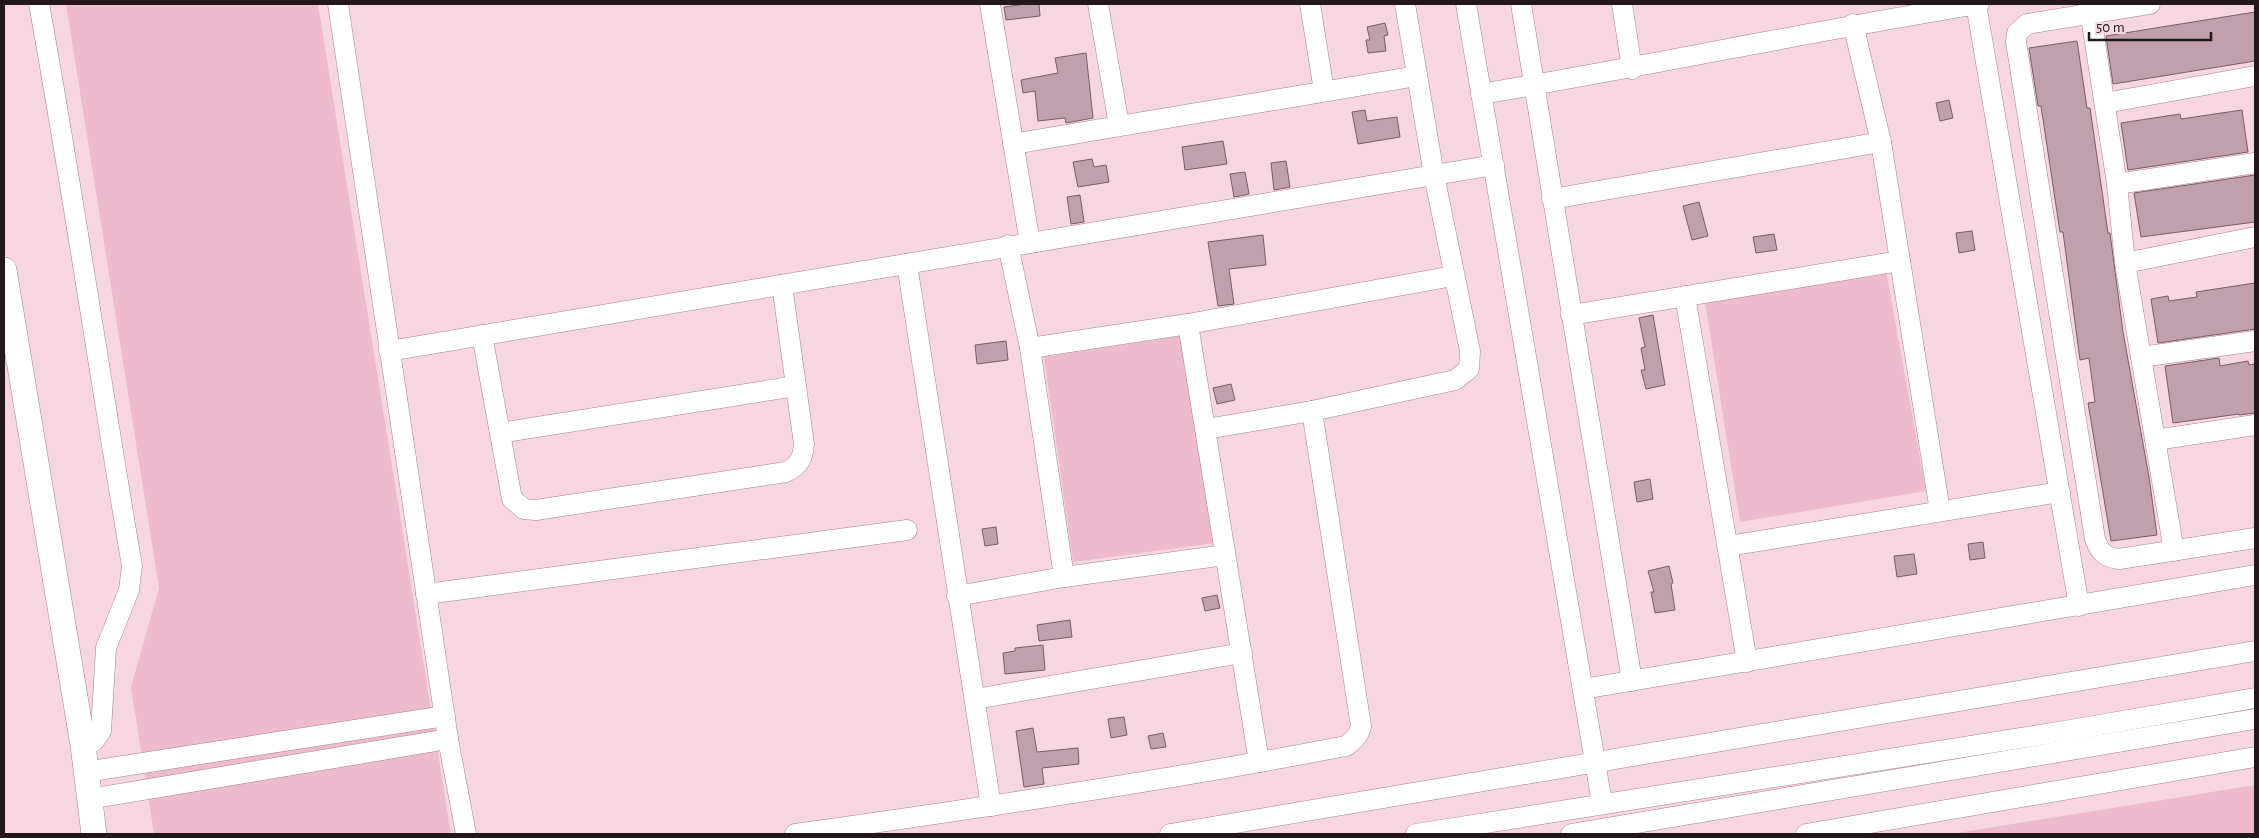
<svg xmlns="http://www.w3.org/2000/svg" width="2259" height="838" font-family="'Alegreya Sans',sans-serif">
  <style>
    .green { fill: #edbace }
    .building { fill: #c0a0ac; stroke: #795c67 }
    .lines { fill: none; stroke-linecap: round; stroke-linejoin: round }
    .minor-casing { stroke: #a48591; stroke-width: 21 }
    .major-casing { stroke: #a48591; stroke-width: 26 }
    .minor { stroke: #fff; stroke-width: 20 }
    .major { stroke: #fff; stroke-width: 25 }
  </style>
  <rect width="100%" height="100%" fill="#f7d6e2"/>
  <g class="green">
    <polygon points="66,4 318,4 451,834 154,834 131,687 159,588"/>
    <polygon points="1886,271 1926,491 1740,522 1705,302"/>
    <polygon points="1180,336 1215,543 1073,562 1044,357"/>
    <polygon points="2255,785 2255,834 1951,834"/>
  </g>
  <g class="building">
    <polygon points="1025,4 1039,4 1040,16 1006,20 1004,7"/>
    <polygon points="2255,12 2255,61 2113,84 2106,36"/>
    <polygon points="1385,23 1388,35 1384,36 1386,51 1368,53 1366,40 1370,40 1367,27"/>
    <polygon points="2077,41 2087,108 2090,108 2108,233 2110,233 2123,332 2149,477 2157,535 2111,541 2088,403 2095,402 2089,358 2080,360 2063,232 2060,232 2041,106 2038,106 2029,48"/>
    <polygon points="1086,53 1093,118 1066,123 1065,118 1038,121 1035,91 1023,93 1021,80 1058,73 1055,58"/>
    <polygon points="1949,100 1953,118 1940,121 1936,103"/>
    <polygon points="1365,110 1367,121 1397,117 1400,137 1358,144 1352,112"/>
    <polygon points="2242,110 2248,152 2128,170 2121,123 2180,114 2181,119"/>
    <polygon points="1223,141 1227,164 1185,170 1182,147"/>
    <polygon points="1092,159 1094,167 1106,165 1109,182 1078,187 1073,162"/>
    <polygon points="1286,161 1290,187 1274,190 1271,163"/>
    <polygon points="1245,172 1249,194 1234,197 1230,174"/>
    <polygon points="2255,175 2255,222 2141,237 2134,193"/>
    <polygon points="1080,195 1084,222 1071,224 1067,197"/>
    <polygon points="1699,202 1708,236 1692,240 1683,206"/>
    <polygon points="1972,231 1975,250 1959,253 1956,233"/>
    <polygon points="1774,234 1777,250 1756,253 1753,237"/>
    <polygon points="1263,235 1266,265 1229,269 1234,304 1218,306 1208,242"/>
    <polygon points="2255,283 2255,329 2158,343 2151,299 2168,296 2169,301 2197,297 2196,292"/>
    <polygon points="1653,315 1665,385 1646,389 1641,370 1645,370 1641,348 1645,347 1639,318"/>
    <polygon points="1006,341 1008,360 977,364 975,345"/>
    <polygon points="2219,358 2220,366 2248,361 2249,365 2255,364 2255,413 2239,415 2239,414 2173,423 2165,366"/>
    <polygon points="1231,384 1235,400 1217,404 1213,388"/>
    <polygon points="1650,479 1653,499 1637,502 1634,482"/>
    <polygon points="996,527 998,544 985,546 982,529"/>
    <polygon points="1983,542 1985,558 1970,560 1968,544"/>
    <polygon points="1914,554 1917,574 1897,577 1894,556"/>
    <polygon points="1669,566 1673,583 1671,584 1675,610 1655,613 1651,592 1654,592 1648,571"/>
    <polygon points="1217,595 1220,608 1205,611 1202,598"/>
    <polygon points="1070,620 1072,637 1039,641 1037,625"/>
    <polygon points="1043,645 1045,670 1005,674 1003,653 1015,651 1015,648"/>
    <polygon points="1124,717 1127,735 1111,738 1108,719"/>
    <polygon points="1033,728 1037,752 1078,748 1079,764 1042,768 1044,784 1024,787 1016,731"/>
    <polygon points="1163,733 1166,747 1151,749 1148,736"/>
  </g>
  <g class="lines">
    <g class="minor-casing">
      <g id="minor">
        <path d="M 39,4 C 73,191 100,379 132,566 L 129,590 L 106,648 L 101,731 L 94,741 L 83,745"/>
        <polyline points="338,4 448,739 466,834"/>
        <polyline points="990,4 1030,243"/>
        <polyline points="1098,4 1119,125"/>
        <polyline points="1310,4 1324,91"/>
        <polyline points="1466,4 1602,803"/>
        <polyline points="1521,4 1632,681"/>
        <polyline points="1622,4 1632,69"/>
        <polyline points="1976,4 2079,606"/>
        <polyline points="2089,4 2117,184 2125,263 2174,551"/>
        <path d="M 2150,4 L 2027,24 L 2017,33 L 2016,42 L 2095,539 C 2100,553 2105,557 2119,559 L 2255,538"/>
        <polyline points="1853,24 1881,142 1940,511"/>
        <path d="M 1481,94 C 1648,66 1812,31 1979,4"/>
        <polyline points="2105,103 2255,76"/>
        <polyline points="1013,144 1417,76"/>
        <polyline points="2117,184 2255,163"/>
        <polyline points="1552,199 1881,142"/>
        <polyline points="1008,245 1030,348 1064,577"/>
        <polyline points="2125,263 2255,237"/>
        <polyline points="907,264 991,806"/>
        <polyline points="1685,296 1747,662"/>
        <polyline points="1571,315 1900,261"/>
        <polyline points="1188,324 1259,762"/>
        <path d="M 482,335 L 512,499 L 524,509 L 536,510 L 786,472 C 799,466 803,458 804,444 L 782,285"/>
        <polyline points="1030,348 1188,324 1453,276"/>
        <polyline points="389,351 1494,165"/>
        <polyline points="2141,357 2255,341"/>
        <polyline points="1206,429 1312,411 1455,380 1469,369 1470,351 1434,175 1405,4"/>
        <polyline points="500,433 796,386"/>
        <polyline points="2155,440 2255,425"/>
        <polyline points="1728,546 2060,492"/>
        <polyline points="426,594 907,530"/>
        <polyline points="957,596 1064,577 1225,555"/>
        <polyline points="1583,689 2255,575"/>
        <polyline points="975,699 1242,653"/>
        <polyline points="85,772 445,716"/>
        <polyline points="89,799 448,739"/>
        <path d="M 795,834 C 979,808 1163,781 1346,746 C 1354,740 1359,736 1361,726 L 1312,411"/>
        <polyline points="1170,834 2255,651"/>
        <polyline points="1416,834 2065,731 2255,698"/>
        <polyline points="1571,834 2255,719"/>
        <polyline points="1806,834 2255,757"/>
      </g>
    </g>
    <g class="major-casing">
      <polyline id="major" points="4,270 83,745 94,834"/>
    </g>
    <use href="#minor" class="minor"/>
    <use href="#major" class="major"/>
  </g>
  <rect width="2259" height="838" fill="none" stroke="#23171c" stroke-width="10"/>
  <path d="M2089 32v8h122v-8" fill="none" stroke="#23171c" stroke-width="2.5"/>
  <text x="2096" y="32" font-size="15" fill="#23171c" stroke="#f7d6e2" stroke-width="4" paint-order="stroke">50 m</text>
</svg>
